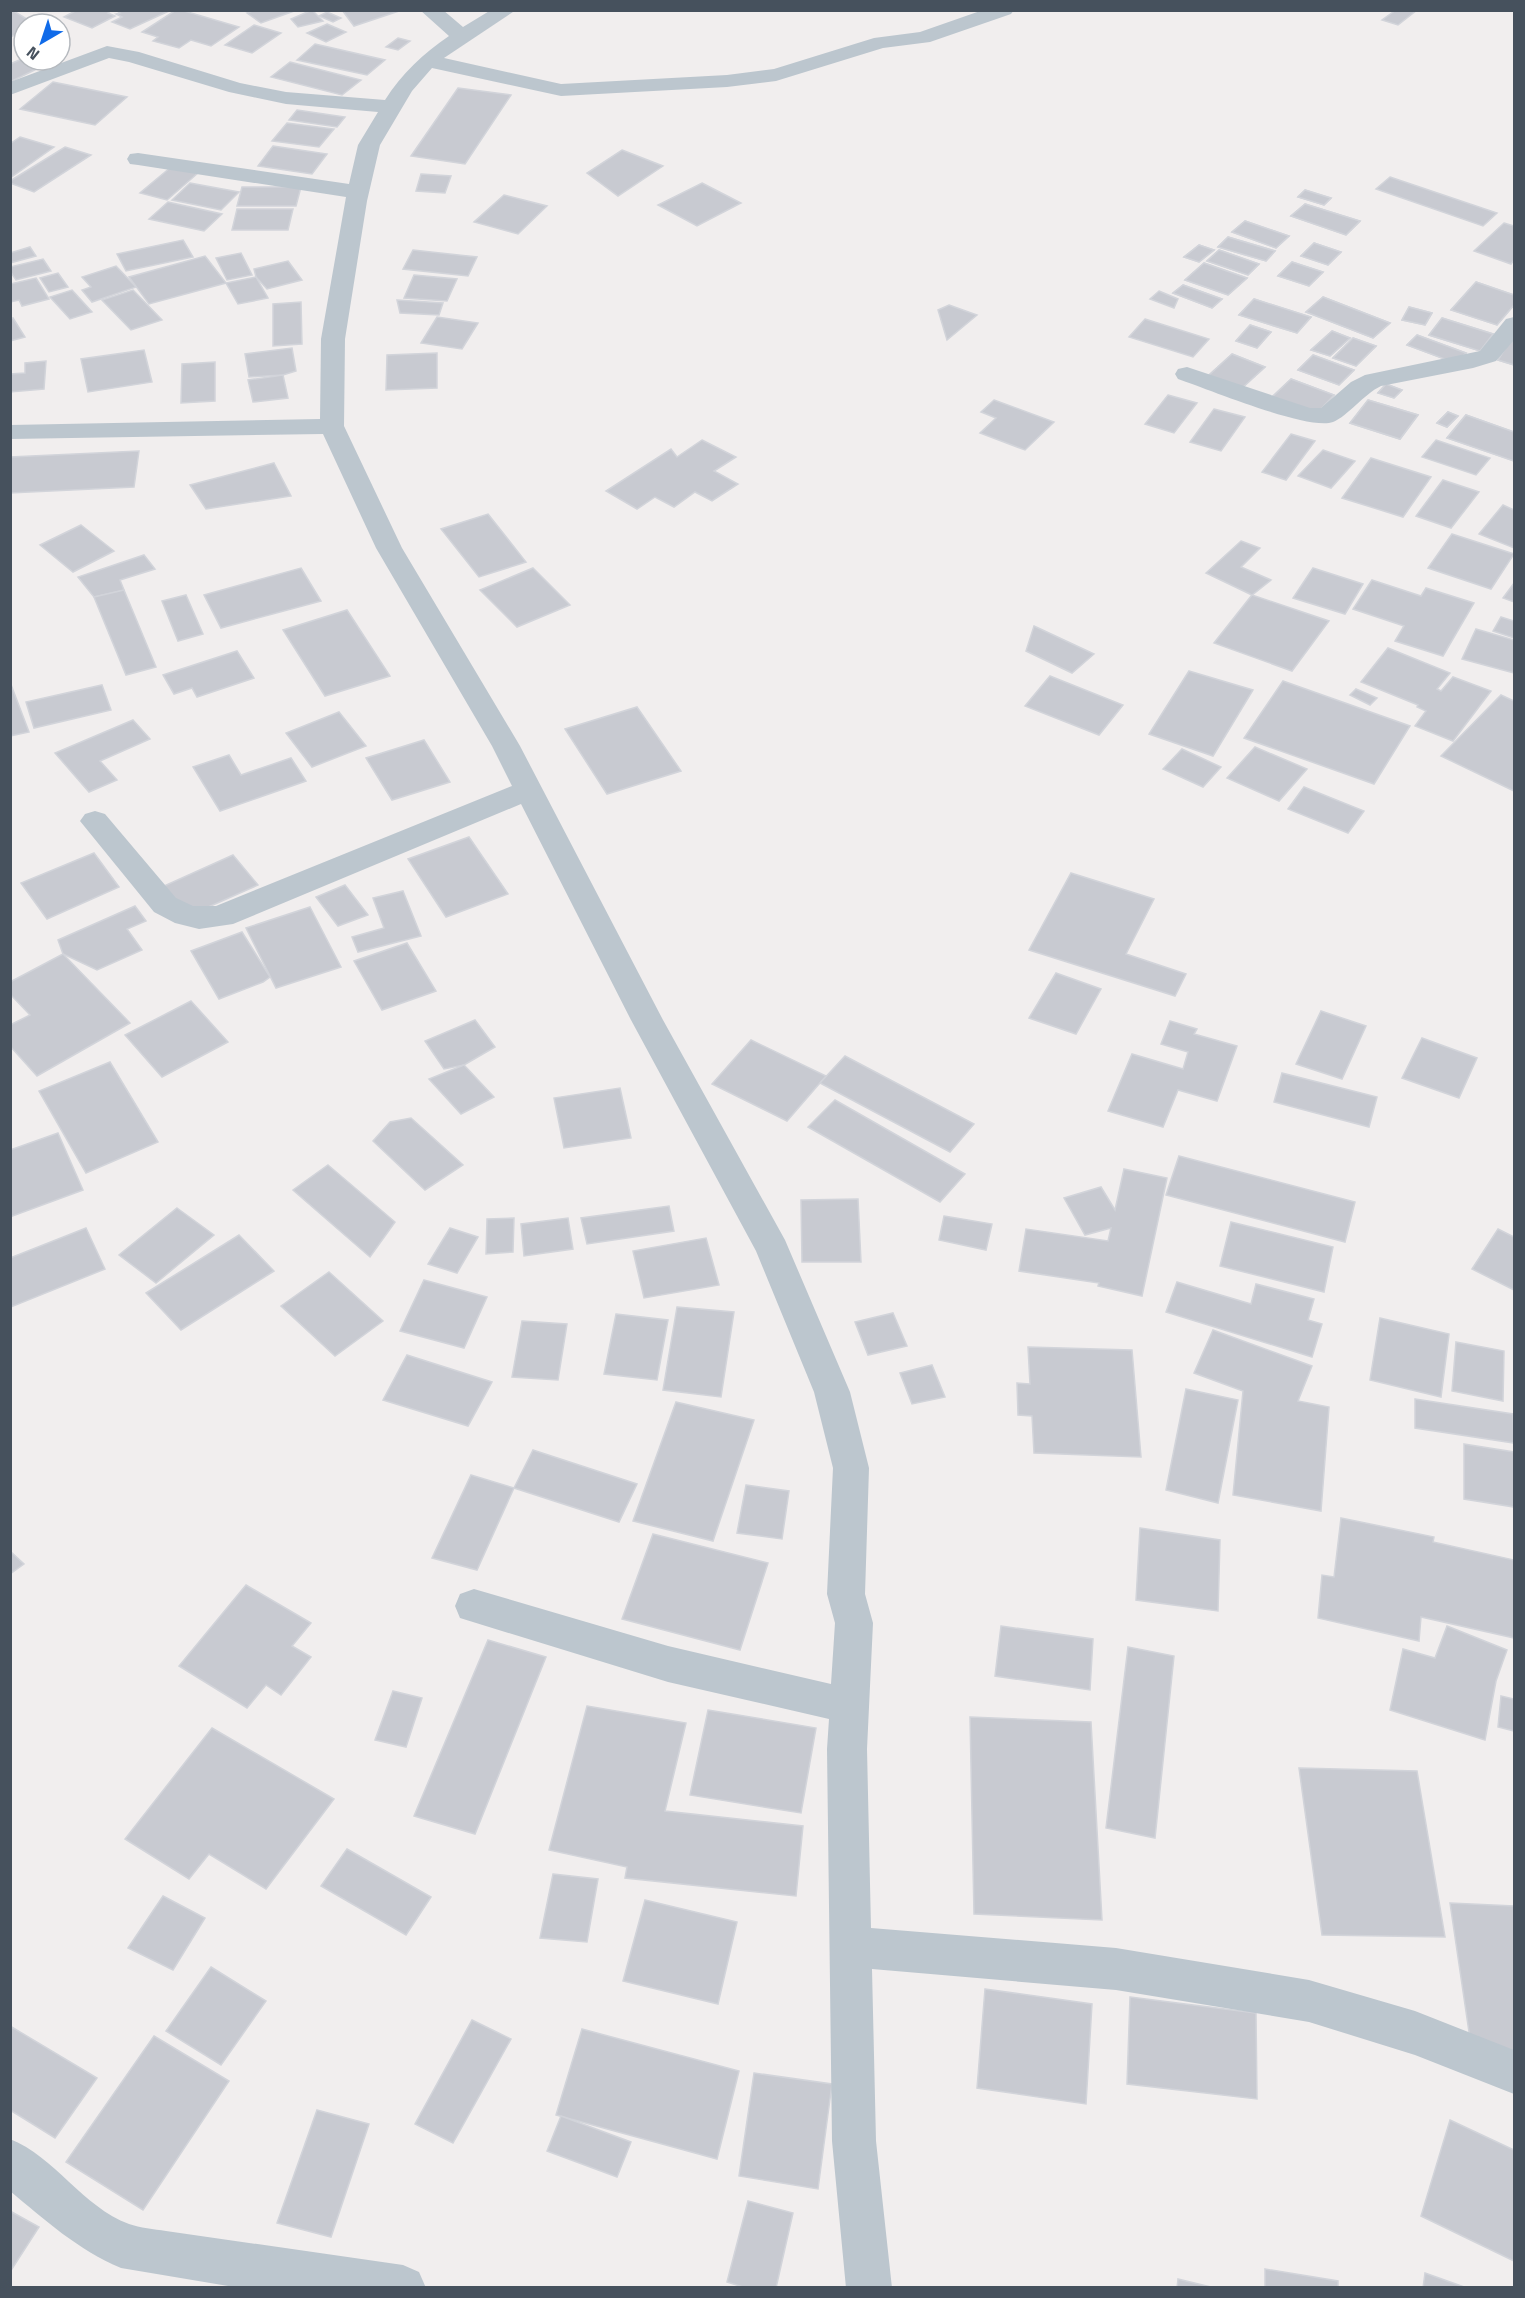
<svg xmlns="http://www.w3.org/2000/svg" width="1525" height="2298" font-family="'Titillium Web',sans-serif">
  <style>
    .building { fill: #c8cad1; stroke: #d2d4da; stroke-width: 1.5 }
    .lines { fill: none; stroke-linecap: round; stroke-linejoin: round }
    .minor { fill: #bcc6ce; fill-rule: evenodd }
  </style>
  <rect width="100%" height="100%" fill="#f1eeee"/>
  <g class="building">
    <polygon points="10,10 12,10 35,24 24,24 24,32 10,37"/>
    <polygon points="77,10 112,10 108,13 115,16 92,28 64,17"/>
    <polygon points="116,10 169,10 169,11 130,29 112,22 122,17 116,14 120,13"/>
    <polygon points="176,10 181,10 239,27 211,46 191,40 179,48 153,41 158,37 142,32"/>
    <polygon points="255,10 297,10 261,23 247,13"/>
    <polygon points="312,10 323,21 298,27 291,19"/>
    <polygon points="342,10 402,10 354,26"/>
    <polygon points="1396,10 1417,10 1398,25 1382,20"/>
    <polygon points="327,12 341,18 333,22 319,16"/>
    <polygon points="327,24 346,32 326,42 307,33"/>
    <polygon points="254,25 281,33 252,53 225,45"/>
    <polygon points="398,38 410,41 398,50 386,47"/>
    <polygon points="315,44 385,60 367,75 297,60"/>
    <polygon points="24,58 24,60 55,60 10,82 10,64"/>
    <polygon points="290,62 361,80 342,95 271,77"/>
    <polygon points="53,82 127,97 95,125 20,109"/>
    <polygon points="458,88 511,95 465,164 411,156"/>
    <polygon points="297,110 345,117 337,127 289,120"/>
    <polygon points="287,123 334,129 319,147 272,141"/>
    <polygon points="20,137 54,147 10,178 10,144"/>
    <polygon points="273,146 327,154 312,174 258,166"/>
    <polygon points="65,147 91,155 34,192 10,183 10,181"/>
    <polygon points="622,150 663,166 618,196 587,173"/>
    <polygon points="171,167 198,173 167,200 140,193"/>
    <polygon points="421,174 451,176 445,193 416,191"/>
    <polygon points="1390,177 1497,213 1483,226 1376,189"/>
    <polygon points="190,183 239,192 221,210 172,200"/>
    <polygon points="702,183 741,203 697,226 658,205"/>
    <polygon points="242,187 301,187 296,206 237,206"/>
    <polygon points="1305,190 1331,198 1324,205 1298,197"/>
    <polygon points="1305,190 1331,198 1324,205 1298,197"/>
    <polygon points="504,195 547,206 518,234 474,222"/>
    <polygon points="168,202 222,214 204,231 149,219"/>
    <polygon points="1305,204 1360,221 1346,235 1291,216"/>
    <polygon points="1305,204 1360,221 1346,235 1291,216"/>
    <polygon points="237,209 293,209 288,230 232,230"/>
    <polygon points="1245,221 1289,236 1276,248 1232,232"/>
    <polygon points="1245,221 1289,236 1276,248 1232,232"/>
    <polygon points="1504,223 1514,226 1514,260 1511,264 1474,251"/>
    <polygon points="1228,237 1275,251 1266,261 1218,247"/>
    <polygon points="1228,237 1275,251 1266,261 1218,247"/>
    <polygon points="183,240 193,257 126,271 117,254"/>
    <polygon points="1314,243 1341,252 1328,265 1301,256"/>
    <polygon points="1314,243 1341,252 1328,265 1301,256"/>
    <polygon points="1199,245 1214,250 1199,262 1184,257"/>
    <polygon points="1199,245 1214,250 1199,262 1184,257"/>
    <polygon points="30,247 36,256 10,263 10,253"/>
    <polygon points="413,250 477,257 468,276 403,269"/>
    <polygon points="1219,250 1259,264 1248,275 1207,261"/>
    <polygon points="1219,250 1259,264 1248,275 1207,261"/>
    <polygon points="241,253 252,275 227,280 216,258"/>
    <polygon points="205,256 226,283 149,304 129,277"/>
    <polygon points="43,259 51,271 16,280 10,271 10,267"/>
    <polygon points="288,261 302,280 267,289 256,277 254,269"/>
    <polygon points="1292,262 1323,272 1309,286 1278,276"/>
    <polygon points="1292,262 1323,272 1309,286 1278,276"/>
    <polygon points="1204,263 1247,278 1228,295 1185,280"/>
    <polygon points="1204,263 1247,278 1228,295 1185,280"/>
    <polygon points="116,266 136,287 92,302 82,290 91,287 82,277"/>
    <polygon points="58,273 68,287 49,292 40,278"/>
    <polygon points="414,275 457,279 447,301 404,298"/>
    <polygon points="256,277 268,298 238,304 226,283"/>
    <polygon points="36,278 49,299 22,306 19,300 10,302 10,284"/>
    <polygon points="1476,282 1514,295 1514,305 1497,325 1451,310"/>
    <polygon points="1476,282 1514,295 1514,305 1497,325 1451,310"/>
    <polygon points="1183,285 1222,299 1212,308 1173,293"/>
    <polygon points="1183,285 1222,299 1212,308 1173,293"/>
    <polygon points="72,290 92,312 70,319 50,297"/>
    <polygon points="133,290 162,320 131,330 102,300"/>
    <polygon points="1159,291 1178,299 1174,308 1150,299"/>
    <polygon points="1323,297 1390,323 1373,338 1306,312"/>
    <polygon points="1323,297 1390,323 1373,338 1306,312"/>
    <polygon points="1254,299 1311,317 1297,333 1239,315"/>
    <polygon points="1254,299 1311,317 1297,333 1239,315"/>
    <polygon points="397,300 443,303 439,315 400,313"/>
    <polygon points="301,302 302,344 273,346 273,304"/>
    <polygon points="949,305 977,315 947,340 938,310"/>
    <polygon points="1409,307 1432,313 1425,325 1402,320"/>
    <polygon points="1409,307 1432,313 1425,325 1402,320"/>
    <polygon points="437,317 478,323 462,349 421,343"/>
    <polygon points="13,318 25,337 10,341 10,319"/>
    <polygon points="1442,318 1493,334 1480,351 1429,335"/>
    <polygon points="1442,318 1493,334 1480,351 1429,335"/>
    <polygon points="1145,319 1209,339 1193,357 1129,337"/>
    <polygon points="1250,325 1271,332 1257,348 1236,341"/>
    <polygon points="1250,325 1271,332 1257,348 1236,341"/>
    <polygon points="1332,331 1350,338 1330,356 1311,350"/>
    <polygon points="1332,331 1350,338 1330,356 1311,350"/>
    <polygon points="1417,335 1466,353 1455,363 1407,345"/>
    <polygon points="1417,335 1466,353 1455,363 1407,345"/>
    <polygon points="1353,338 1376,346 1356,366 1333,358"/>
    <polygon points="1353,338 1376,346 1356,366 1333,358"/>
    <polygon points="1511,339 1514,340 1514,365 1498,360"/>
    <polygon points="1511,339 1514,340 1514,365 1498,360"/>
    <polygon points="292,348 296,371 283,375 249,377 245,354"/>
    <polygon points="144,350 152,382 88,392 81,359"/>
    <polygon points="437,353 437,388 386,390 387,355"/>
    <polygon points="1232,354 1265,367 1242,388 1208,376"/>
    <polygon points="1232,354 1265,367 1242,388 1208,376"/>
    <polygon points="1313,355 1354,370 1339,385 1298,370"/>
    <polygon points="1313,355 1354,370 1339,385 1298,370"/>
    <polygon points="46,361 44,389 10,392 10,374 25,373 25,363"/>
    <polygon points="215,362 215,401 181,403 182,364"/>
    <polygon points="283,375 288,398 253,402 248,380"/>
    <polygon points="1291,379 1334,395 1316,414 1272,397"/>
    <polygon points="1291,379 1334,395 1316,414 1272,397"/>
    <polygon points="1386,384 1402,390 1394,398 1378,393"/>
    <polygon points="1386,384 1402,390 1394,398 1378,393"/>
    <polygon points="1168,395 1197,403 1174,433 1145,424"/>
    <polygon points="994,400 1054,422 1025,450 980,433 996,418 981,412"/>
    <polygon points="1368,400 1418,415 1400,439 1350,423"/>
    <polygon points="1368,400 1418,415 1400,439 1350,423"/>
    <polygon points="1214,409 1245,417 1221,451 1190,442"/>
    <polygon points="1448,412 1458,416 1447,427 1437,423"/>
    <polygon points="1448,412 1458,416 1447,427 1437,423"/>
    <polygon points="1466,415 1514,432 1514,461 1447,438"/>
    <polygon points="1466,415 1514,432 1514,461 1447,438"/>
    <polygon points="1291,434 1315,441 1286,480 1262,472"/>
    <polygon points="702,440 736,457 714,471 738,484 712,501 695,492 674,507 655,497 637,509 606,491 671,449 677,457"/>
    <polygon points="1436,440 1490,458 1476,475 1422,457"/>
    <polygon points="1323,450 1355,461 1331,488 1298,476"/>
    <polygon points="139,451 134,487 10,493 10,457"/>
    <polygon points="1371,458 1431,477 1403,517 1342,498"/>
    <polygon points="274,463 291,496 206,509 190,485"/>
    <polygon points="1443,480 1479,492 1451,528 1416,516"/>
    <polygon points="1503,505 1514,510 1514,548 1479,534"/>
    <polygon points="488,514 526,562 479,577 441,529"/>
    <polygon points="81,525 114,551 73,572 40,545"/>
    <polygon points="1452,534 1514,554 1491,589 1428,568"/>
    <polygon points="1241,541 1260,548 1241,567 1271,580 1252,595 1206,573"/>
    <polygon points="144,555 155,569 120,580 124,590 94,597 78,577"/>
    <polygon points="301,568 321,601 221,628 204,595"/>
    <polygon points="533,568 570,605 517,627 480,590"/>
    <polygon points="1313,568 1363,584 1345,614 1293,598"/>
    <polygon points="1372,580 1421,596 1426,588 1474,603 1443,656 1395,641 1404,626 1353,609"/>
    <polygon points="1514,583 1514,602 1503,598"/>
    <polygon points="124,590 156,667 126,675 94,597"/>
    <polygon points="186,595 203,634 178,641 162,601"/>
    <polygon points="1252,595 1329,621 1292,671 1214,643"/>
    <polygon points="347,610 390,676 325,696 283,630"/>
    <polygon points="1501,617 1514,621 1514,638 1493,631"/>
    <polygon points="1034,626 1094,654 1072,673 1026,651"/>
    <polygon points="1476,629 1514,640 1514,673 1462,659"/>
    <polygon points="1388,648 1450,673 1437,689 1441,691 1453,677 1491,691 1453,741 1415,726 1426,711 1417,707 1418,705 1361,682"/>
    <polygon points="237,651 254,678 197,697 192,688 174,694 163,675"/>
    <polygon points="1189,671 1253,690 1213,756 1149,734"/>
    <polygon points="1050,676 1123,705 1099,735 1025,706"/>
    <polygon points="1283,681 1410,726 1374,784 1244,738"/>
    <polygon points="10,682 29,732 10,736"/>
    <polygon points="102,685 111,710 34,728 26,702"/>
    <polygon points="1356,689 1377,698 1370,705 1350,695"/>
    <polygon points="1501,695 1514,701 1514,791 1441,756"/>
    <polygon points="637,707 681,771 607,794 565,729"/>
    <polygon points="339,712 366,746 312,767 286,733"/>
    <polygon points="133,720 150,739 100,761 117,780 89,792 55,753"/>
    <polygon points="424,740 450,782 392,800 366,758"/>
    <polygon points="1255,747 1307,769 1279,801 1227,778"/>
    <polygon points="1182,749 1221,767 1203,787 1163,769"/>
    <polygon points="229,755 241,775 291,758 306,781 220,811 193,767"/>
    <polygon points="1304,787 1364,811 1348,833 1288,809"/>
    <polygon points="469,837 508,894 446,917 408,859"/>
    <polygon points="94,853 119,887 47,919 21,883"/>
    <polygon points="233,855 258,885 188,916 164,886"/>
    <polygon points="1071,873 1154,899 1126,954 1186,974 1175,996 1029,950"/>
    <polygon points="345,885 368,915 338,926 316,897"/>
    <polygon points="403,891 421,936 358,952 352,937 384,928 373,898"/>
    <polygon points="135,906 146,921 127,929 142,950 97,970 63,954 58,940"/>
    <polygon points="310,907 341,967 276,988 246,928"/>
    <polygon points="242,932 270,977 263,982 219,999 191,951"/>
    <polygon points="407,943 436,991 382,1010 354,961"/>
    <polygon points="63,954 130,1023 37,1076 10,1046 10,1025 30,1015 10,994 10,982"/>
    <polygon points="1056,973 1101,989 1076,1034 1029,1018"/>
    <polygon points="191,1001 228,1042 162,1077 125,1035"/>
    <polygon points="1321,1011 1366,1026 1342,1079 1296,1064"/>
    <polygon points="475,1020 495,1047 464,1065 444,1069 425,1041"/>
    <polygon points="1170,1021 1197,1029 1194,1034 1237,1046 1217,1101 1178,1090 1163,1127 1108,1111 1132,1054 1183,1069 1188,1052 1161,1044"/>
    <polygon points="1422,1038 1477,1058 1459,1098 1402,1078"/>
    <polygon points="751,1040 826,1076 787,1121 712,1084"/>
    <polygon points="845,1056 974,1124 950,1152 820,1083"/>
    <polygon points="110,1062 158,1142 86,1173 39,1091"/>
    <polygon points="464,1065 494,1097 461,1114 429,1079"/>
    <polygon points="1282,1073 1377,1097 1369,1127 1274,1102"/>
    <polygon points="620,1088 631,1138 564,1148 554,1098"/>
    <polygon points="835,1100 965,1174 940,1202 808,1127"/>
    <polygon points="411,1118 463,1165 425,1190 373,1141 390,1122"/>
    <polygon points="58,1133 83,1190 10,1217 10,1150"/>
    <polygon points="1179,1156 1355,1202 1345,1242 1166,1195"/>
    <polygon points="328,1165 395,1222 370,1257 293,1190"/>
    <polygon points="1124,1169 1167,1178 1142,1296 1098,1286 1099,1283 1019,1271 1026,1229 1108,1241 1111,1228 1085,1235 1064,1198 1101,1187 1115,1210"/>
    <polygon points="858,1199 861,1262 802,1262 801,1200"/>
    <polygon points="669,1206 674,1231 587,1244 581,1218"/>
    <polygon points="177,1208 214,1235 156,1283 119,1255"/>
    <polygon points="944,1216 992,1224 986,1250 939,1240"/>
    <polygon points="514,1218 513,1252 486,1254 487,1219"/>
    <polygon points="568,1218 573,1249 524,1256 521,1224"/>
    <polygon points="1231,1222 1333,1247 1324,1292 1220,1266"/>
    <polygon points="86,1228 105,1269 11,1307 10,1258"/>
    <polygon points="450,1228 478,1237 457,1273 428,1264"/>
    <polygon points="1498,1229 1514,1237 1514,1290 1472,1269"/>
    <polygon points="239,1235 274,1271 181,1330 146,1293"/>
    <polygon points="706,1238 719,1285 644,1298 633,1251"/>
    <polygon points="329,1272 383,1321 335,1356 281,1306"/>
    <polygon points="424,1280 487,1297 464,1348 400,1331"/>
    <polygon points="1177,1282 1251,1304 1256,1284 1314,1299 1308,1320 1322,1324 1312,1357 1166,1312"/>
    <polygon points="677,1307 734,1312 721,1397 663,1390"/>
    <polygon points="893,1313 907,1346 868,1355 855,1322"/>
    <polygon points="616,1314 668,1320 657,1380 604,1374"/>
    <polygon points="1380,1318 1449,1334 1441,1397 1370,1380"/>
    <polygon points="522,1321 567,1324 558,1380 512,1377"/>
    <polygon points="1213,1330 1312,1366 1298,1401 1329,1407 1321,1511 1233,1495 1243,1391 1194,1373"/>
    <polygon points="1456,1342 1504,1351 1503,1401 1452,1391"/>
    <polygon points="1028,1347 1132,1350 1141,1457 1034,1453 1032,1416 1018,1415 1017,1383 1030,1384"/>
    <polygon points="407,1355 492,1382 468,1426 383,1400"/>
    <polygon points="932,1365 945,1397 912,1404 900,1373"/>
    <polygon points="1186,1389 1238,1400 1218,1503 1166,1490"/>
    <polygon points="1415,1399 1513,1414 1514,1443 1415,1428"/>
    <polygon points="676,1402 754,1420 713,1541 633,1521"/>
    <polygon points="1464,1444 1514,1452 1514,1507 1464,1499"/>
    <polygon points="533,1450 637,1484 619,1522 514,1488"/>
    <polygon points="471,1475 514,1488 477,1570 432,1558"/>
    <polygon points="746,1485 789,1491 782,1539 737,1533"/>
    <polygon points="1341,1518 1434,1537 1433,1542 1514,1560 1514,1638 1421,1617 1419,1641 1318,1618 1322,1575 1334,1577"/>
    <polygon points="1140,1528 1220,1540 1218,1611 1136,1600"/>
    <polygon points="653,1534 768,1563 740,1650 622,1619"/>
    <polygon points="10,1551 24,1564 10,1574"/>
    <polygon points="246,1585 311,1623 292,1646 311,1657 281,1695 266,1685 247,1708 179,1666"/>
    <polygon points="1001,1626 1093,1639 1090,1690 995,1676"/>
    <polygon points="1447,1626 1507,1650 1496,1681 1485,1740 1390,1710 1403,1649 1435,1658"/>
    <polygon points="488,1640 546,1657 475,1834 414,1816"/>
    <polygon points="1128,1647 1174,1656 1155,1838 1106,1828"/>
    <polygon points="393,1691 422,1698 406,1747 375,1740"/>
    <polygon points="1501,1696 1514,1699 1514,1731 1498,1727"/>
    <polygon points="587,1706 686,1723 665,1811 803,1826 796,1896 625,1878 627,1867 549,1850"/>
    <polygon points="708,1710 816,1728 801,1813 690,1795"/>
    <polygon points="970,1717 1091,1722 1102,1920 974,1914"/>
    <polygon points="212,1728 334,1799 266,1889 209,1854 189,1879 125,1839"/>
    <polygon points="1299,1768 1417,1771 1445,1937 1322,1935"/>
    <polygon points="347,1849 431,1897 406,1935 321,1886"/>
    <polygon points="553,1874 598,1879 587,1942 540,1938"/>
    <polygon points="163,1896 205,1918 173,1970 128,1948"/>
    <polygon points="645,1900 737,1922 718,2004 623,1981"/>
    <polygon points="1450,1903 1514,1906 1514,2061 1473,2059"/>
    <polygon points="211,1967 266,2001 221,2065 166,2031"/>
    <polygon points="985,1989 1092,2004 1086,2104 977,2088"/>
    <polygon points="1130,1997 1256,2013 1257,2099 1127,2084"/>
    <polygon points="472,2020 511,2039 453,2143 415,2124"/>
    <polygon points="10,2026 97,2078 55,2138 10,2110"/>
    <polygon points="582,2029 739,2071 717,2159 556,2115"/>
    <polygon points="154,2036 229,2081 143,2210 66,2162"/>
    <polygon points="754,2073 832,2084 818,2189 739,2176"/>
    <polygon points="317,2110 369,2124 331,2237 277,2223"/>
    <polygon points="561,2116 631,2142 617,2177 547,2151"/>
    <polygon points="1450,2120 1514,2150 1514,2261 1421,2216"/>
    <polygon points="748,2201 793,2213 776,2288 746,2288 727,2282"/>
    <polygon points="10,2211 39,2227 10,2272"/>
    <polygon points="1265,2269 1338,2281 1338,2288 1265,2288"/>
    <polygon points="1425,2273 1467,2288 1423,2288"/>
    <polygon points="1178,2279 1215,2288 1177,2288"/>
  </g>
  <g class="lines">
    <g class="minor">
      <path d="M 420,10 L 443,10 L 463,27 L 491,10 L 516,10 L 444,58 L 561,84 L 727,75 L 774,69 L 874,38 L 920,32 L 983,10 L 1014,10 L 1011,14 L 930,42 L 883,48 L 776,81 L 727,87 L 561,96 L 432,68 L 412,91 L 380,145 L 367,201 L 345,339 L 344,426 L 402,548 L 520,746 L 663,1020 L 785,1240 L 850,1392 L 869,1468 L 865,1594 L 873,1623 L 867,1749 L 871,1928 L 1116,1948 L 1309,1980 L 1415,2011 L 1514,2050 L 1514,2094 L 1415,2055 L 1309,2022 L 1116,1990 L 872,1969 L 876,2141 L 892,2288 L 846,2288 L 832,2141 L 827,1749 L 829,1719 L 668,1682 L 460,1618 L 455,1606 L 460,1594 L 474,1589 L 668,1646 L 831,1684 L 835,1623 L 827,1594 L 833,1468 L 814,1392 L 756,1251 L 631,1020 L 521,804 L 233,924 L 199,929 L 175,923 L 154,912 L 80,821 L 85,814 L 95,811 L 105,814 L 176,898 L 193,906 L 216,906 L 512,786 L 492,746 L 376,548 L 323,434 L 10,439 L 10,425 L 320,419 L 321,339 L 346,197 L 138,165 L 130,164 L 127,159 L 130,154 L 138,153 L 349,184 L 358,145 L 378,112 L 286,104 L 229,92 L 129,62 L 109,58 L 10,95 L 10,82 L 107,46 L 139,52 L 240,83 L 286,92 L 385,100 C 402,73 423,54 449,36 Z"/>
      <path d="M 1514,317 L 1514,340 L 1496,361 L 1473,368 L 1381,386 C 1364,394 1348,416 1333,422 C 1308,431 1208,389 1178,379 L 1175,374 L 1178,369 L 1187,367 L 1310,408 L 1321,408 L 1351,382 L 1365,375 L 1480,351 L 1506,319 Z"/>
      <path d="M 10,2139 C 55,2157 83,2207 129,2224 C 140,2228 154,2229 166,2231 L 403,2265 L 419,2272 L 426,2288 L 240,2288 L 121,2268 C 78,2250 45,2220 10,2191 Z"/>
    </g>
  </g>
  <rect width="1525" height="2298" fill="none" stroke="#46515d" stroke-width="24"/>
  <g transform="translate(42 42) rotate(219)"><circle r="28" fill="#ffffff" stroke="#b5b9be" stroke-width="1.5"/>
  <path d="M0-4.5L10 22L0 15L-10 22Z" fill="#106be9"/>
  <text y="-9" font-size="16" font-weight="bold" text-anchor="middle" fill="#46515d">N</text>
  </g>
</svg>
